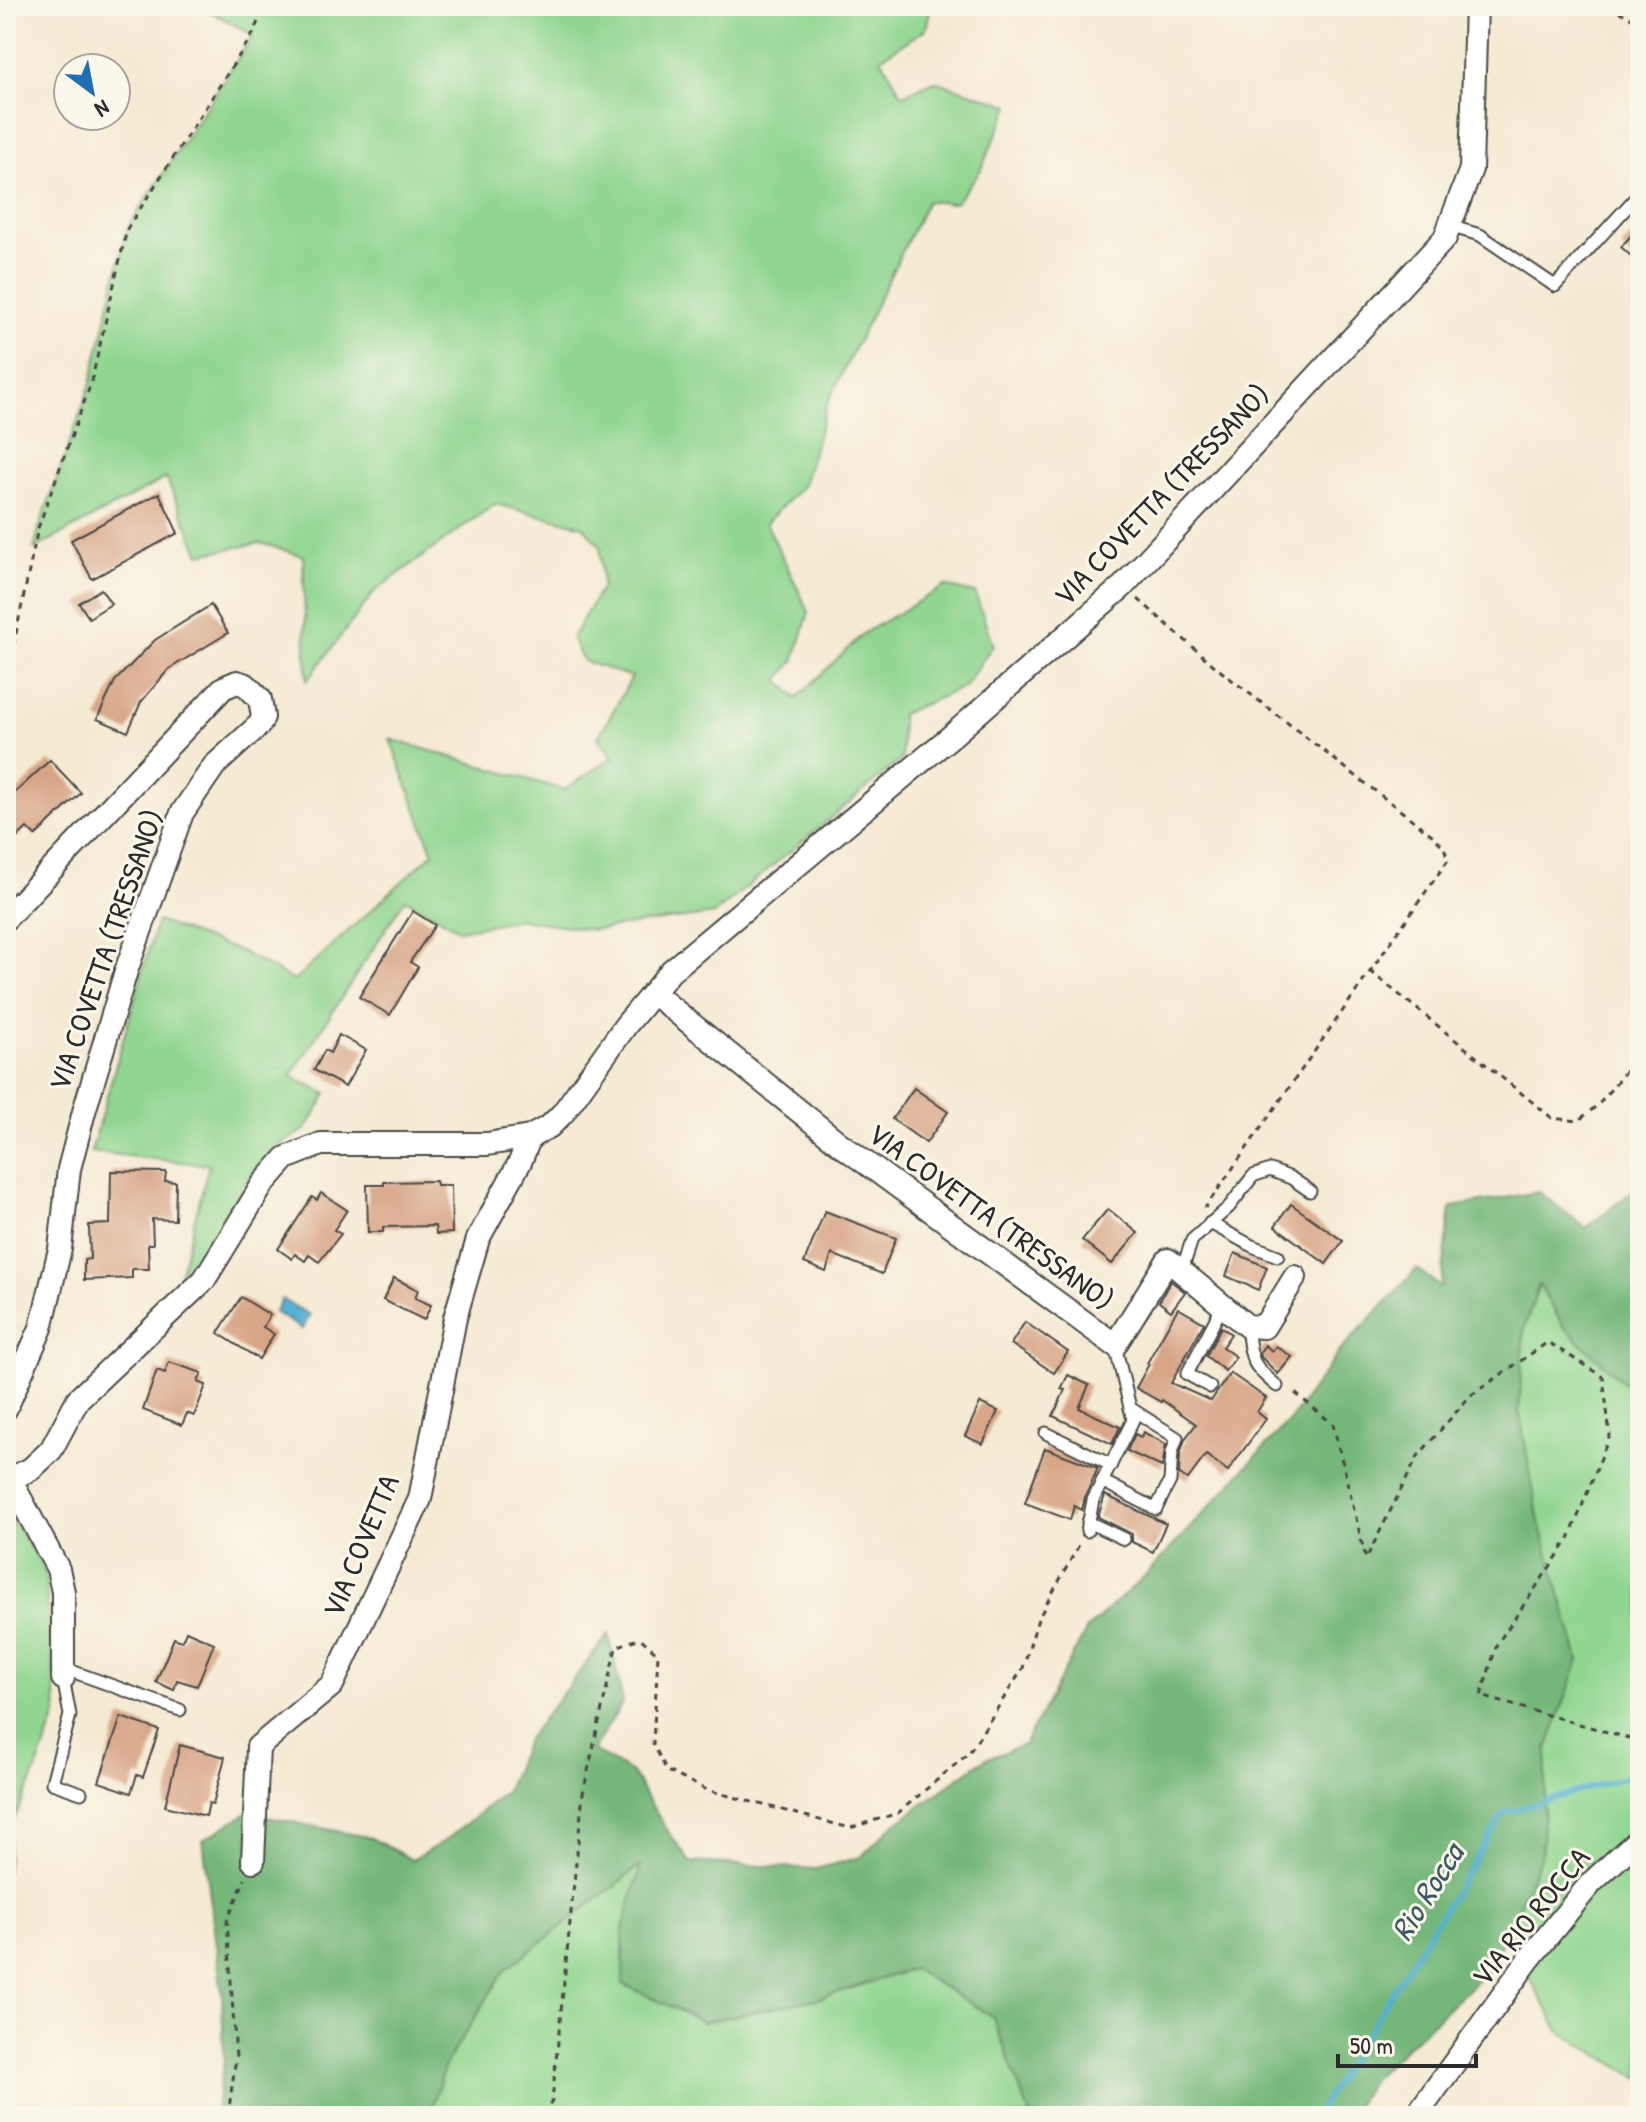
<svg xmlns="http://www.w3.org/2000/svg" width="1646" height="2122" font-family="'Patrick Hand',sans-serif">
  <style>
    .green { fill: #91d690; stroke: #5e805e; stroke-width: 2 }
    .forest { fill: #74b77a; stroke: #507152; stroke-width: 2 }
    .water { fill: #52b0d0; stroke: #3e6e7e; stroke-width: 2 }
    .lines { fill: none; stroke-linecap: round; stroke-linejoin: round }
    .stream { stroke: #52b0d0; stroke-width: 5 }
    .building { fill: #d8a687 }
    .lane-casing { stroke: #494844; stroke-width: 15 }
    .street-casing { stroke: #494844; stroke-width: 26 }
    .path { stroke: #494844; stroke-width: 3; stroke-dasharray: 6 6; stroke-linecap: butt }
    .lane { stroke: #fff; stroke-width: 11 }
    .street { stroke: #fff; stroke-width: 22 }
    .labels { text-anchor: middle; stroke-width: 6; stroke-linejoin: round; paint-order: stroke }
    .street-label { font-size: 30px; fill: #2b2b2b; stroke: #fbf7ec }
    .water-label { font-size: 32px; font-style: italic; fill: #395a65; stroke: #fbf7ec }
  </style>
  <rect width="100%" height="100%" fill="#fbf7ec"/>
  <filter id="ink" filterUnits="userSpaceOnUse"><feTurbulence type="fractalNoise" baseFrequency=".0125" numOctaves="2"/><feDisplacementMap in="SourceGraphic" scale="16" xChannelSelector="R" yChannelSelector="G"/><feConvolveMatrix kernelMatrix="1 2 1 2 8 2 1 2 1" color-interpolation-filters="sRGB"/></filter>
  <filter id="wash" filterUnits="userSpaceOnUse"><feTurbulence type="fractalNoise" baseFrequency=".006" numOctaves="4" result="noise"/><feDisplacementMap in="SourceGraphic" scale="32" xChannelSelector="R" yChannelSelector="G"/><feGaussianBlur stdDeviation="1.8" result="paint"/><feColorMatrix in="noise" values="0 0 0 0 0 0 0 0 0 0 0 0 0 0 0 0 0 1.4 0 .05"/><feComposite in="paint" operator="in"/></filter>
  <g filter="url(#wash)">
    <rect width="100%" height="100%" fill="#f5ead3"/>
    <g class="green">
      <polygon points="200,6 931,6 926,29 881,58 902,95 935,81 1010,105 980,171 955,203 927,201 828,402 803,485 766,523 809,612 794,661 778,680 797,698 864,633 945,586 975,593 993,645 964,687 901,714 902,759 714,914 593,930 520,919 460,930 405,899 291,1076 327,1094 306,1129 274,1149 247,1181 196,1274 176,1290 209,1165 91,1152 157,921 242,952 294,981 433,853 390,739 564,790 613,757 598,738 632,677 583,661 572,638 602,587 600,546 583,526 495,504 375,591 307,681 303,556 261,543 200,554 166,478 34,549 39,528 91,383 127,229 253,35"/>
      <polygon points="1539,1285 1564,1327 1640,1398 1640,2079 1559,2031 1506,1934 1541,1856 1547,1749 1579,1660 1538,1517 1519,1410 1524,1328"/>
      <polygon points="6,1511 44,1568 57,1713 34,1776 10,1828 6,1874"/>
      <polygon points="642,1864 623,1929 703,2022 816,1999 913,1969 993,2017 1030,2116 429,2116 445,2065 505,1970"/>
    </g>
    <polygon class="forest" points="1640,1185 1640,1398 1564,1327 1539,1285 1524,1328 1519,1410 1538,1517 1579,1660 1547,1749 1541,1856 1490,1969 1373,2078 1349,2116 1030,2116 993,2017 913,1969 816,1999 703,2022 623,1984 623,1929 641,1865 505,1970 445,2065 429,2116 214,2116 224,2062 222,1994 203,1840 247,1813 371,1838 412,1860 446,1840 506,1791 527,1739 609,1634 623,1702 593,1750 632,1773 663,1824 690,1862 816,1869 861,1857 891,1827 985,1759 1024,1745 1087,1629 1148,1573 1289,1421 1341,1350 1417,1269 1441,1287 1451,1207 1539,1192 1586,1228"/>
    <polygon class="water" points="282,1299 310,1315 302,1329 274,1312"/>
    <g class="lines">
      <polyline class="stream" points="1315,2116 1504,1813 1640,1773"/>
    </g>
    <g id="blocks">
      <g class="building">
        <polygon points="1640,225 1640,264 1621,247"/>
        <polygon points="159,493 178,533 92,579 71,540"/>
        <polygon points="101,589 111,604 89,618 79,603"/>
        <polygon points="211,605 228,633 169,669 141,702 128,732 97,719 115,681 155,640"/>
        <polygon points="50,760 81,793 35,836 27,828 6,848 6,801"/>
        <polygon points="413,911 435,925 410,962 418,967 390,1015 359,997"/>
        <polygon points="339,1035 366,1050 345,1087 314,1070 325,1050 330,1053"/>
        <polygon points="914,1088 948,1112 926,1143 892,1119"/>
        <polygon points="111,1171 166,1172 165,1181 176,1182 175,1220 152,1219 153,1244 148,1244 149,1269 132,1269 132,1278 84,1280 84,1260 90,1259 89,1225 110,1224"/>
        <polygon points="436,1181 437,1185 451,1185 452,1233 436,1234 435,1226 383,1227 383,1232 368,1232 367,1185 384,1185 384,1182"/>
        <polygon points="321,1193 347,1210 334,1230 341,1234 319,1262 309,1255 305,1261 295,1254 292,1259 278,1249 312,1197 317,1200"/>
        <polygon points="1291,1204 1343,1241 1326,1264 1275,1226"/>
        <polygon points="1108,1209 1138,1233 1112,1264 1082,1240"/>
        <polygon points="825,1211 896,1238 882,1274 832,1254 826,1272 804,1263"/>
        <polygon points="1235,1253 1267,1267 1258,1290 1226,1276"/>
        <polygon points="394,1278 418,1290 415,1298 431,1305 424,1320 383,1300"/>
        <polygon points="1171,1281 1185,1292 1171,1311 1159,1302"/>
        <polygon points="241,1297 270,1315 263,1327 274,1334 259,1359 218,1333"/>
        <polygon points="1178,1308 1204,1323 1171,1383 1211,1401 1230,1373 1266,1398 1257,1412 1266,1419 1228,1471 1206,1455 1188,1479 1179,1475 1180,1454 1185,1439 1196,1424 1162,1400 1161,1402 1136,1388 1149,1364 1147,1363"/>
        <polygon points="1025,1322 1068,1352 1054,1373 1011,1344"/>
        <polygon points="1221,1327 1231,1334 1222,1347 1236,1357 1225,1371 1206,1356"/>
        <polygon points="1265,1345 1272,1351 1276,1346 1292,1357 1278,1374 1261,1357 1260,1352"/>
        <polygon points="169,1362 202,1373 198,1382 206,1385 194,1416 187,1413 182,1425 143,1410 157,1370 165,1373"/>
        <polygon points="1068,1375 1089,1385 1079,1408 1120,1427 1112,1444 1053,1416 1065,1390 1061,1389"/>
        <polygon points="980,1403 998,1411 983,1444 965,1436"/>
        <polygon points="1143,1432 1166,1444 1162,1467 1127,1451 1135,1434 1141,1437"/>
        <polygon points="1045,1448 1098,1468 1085,1497 1082,1510 1074,1506 1070,1520 1025,1503"/>
        <polygon points="1105,1495 1166,1524 1153,1552 1132,1542 1132,1534 1098,1517"/>
        <polygon points="186,1631 214,1643 197,1686 177,1680 174,1690 156,1682 174,1638 182,1641"/>
        <polygon points="121,1717 159,1730 143,1777 137,1775 131,1793 99,1782"/>
        <polygon points="180,1745 225,1757 213,1804 209,1803 206,1816 165,1806"/>
      </g>
    </g>
  </g>
  <g filter="url(#ink)">
    <use href="#blocks" fill-opacity="0" stroke="#494844" stroke-width="2"/>
    <g class="lines">
      <g class="lane-casing">
        <g id="lane">
          <polyline points="1449,226 1480,235 1555,286 1640,193"/>
          <polyline points="1210,1223 1252,1246 1278,1256"/>
          <polyline points="1182,1270 1192,1240 1229,1207 1253,1176 1270,1170 1291,1178 1310,1191"/>
          <path d="M 1247,1326 C 1251,1359 1250,1364 1277,1386"/>
          <polyline points="1210,1387 1187,1374 1223,1305"/>
          <polyline points="1046,1433 1111,1465"/>
          <polyline points="1102,1481 1156,1509 1170,1481 1172,1452 1177,1438 1130,1408"/>
          <polyline points="1088,1522 1124,1539"/>
          <polyline points="1087,1531 1093,1500 1133,1420 1115,1345"/>
          <polyline points="63,1668 180,1710"/>
          <polyline points="63,1678 70,1715 52,1783 81,1793"/>
        </g>
      </g>
      <g class="street-casing">
        <g id="street">
          <polyline points="6,918 223,688 237,682 246,685 260,699 263,717 260,724 214,766 182,813 126,971 85,1108 69,1169 60,1249 41,1328 6,1408"/>
          <polyline points="653,993 840,1144 1115,1345 1168,1260 1247,1326 1264,1327 1295,1277"/>
          <polyline points="6,1477 10,1479 31,1469 51,1450 78,1399 204,1280 263,1184 286,1158 321,1144 487,1144 530,1137 550,1126 563,1113 626,1025 671,971 955,733 1123,586 1445,238 1471,169 1476,6"/>
          <polyline points="10,1479 58,1569 63,1592 63,1678"/>
          <polyline points="253,1861 258,1747 332,1685 420,1499 455,1318 478,1239 520,1162 530,1137"/>
          <polyline points="1416,2116 1529,1959 1591,1883 1640,1838"/>
        </g>
      </g>
      <g class="path">
        <polyline points="1608,6 1640,22"/>
        <polyline points="1138,599 1218,669 1432,835 1444,847 1448,860 1205,1208"/>
        <polyline points="6,681 38,528 91,383 127,229 253,34 264,6"/>
        <polyline points="1370,971 1552,1118 1578,1121 1599,1104 1640,1053"/>
        <polyline points="1295,1393 1333,1424 1366,1559 1418,1456 1470,1396 1548,1342 1603,1377 1610,1435 1569,1539 1497,1644 1481,1696 1632,1739 1640,1738"/>
        <polyline points="228,2116 236,2057 227,1921 245,1879"/>
        <polyline points="544,2116 552,2101 583,1793 616,1647 640,1638 658,1654 653,1744 667,1771 707,1790 850,1828 898,1813 969,1753 1023,1668 1038,1619 1080,1543"/>
      </g>
      <use href="#lane" class="lane"/>
      <use href="#street" class="street"/>
    </g>
  </g>
  <g class="labels">
    <g class="street-label">
      <text transform="translate(1162 495) rotate(-46)" y="10">VIA COVETTA (TRESSANO)</text>
      <text transform="translate(106 950) rotate(-71)" y="10">VIA COVETTA (TRESSANO)</text>
      <text transform="translate(991 1217) rotate(36)" y="10">VIA COVETTA (TRESSANO)</text>
      <text transform="translate(361 1546) rotate(-67)" y="10">VIA COVETTA</text>
      <text transform="translate(1531 1917) rotate(-51)" y="10">VIA RIO ROCCA</text>
    </g>
    <g class="water-label">
      <text transform="translate(1427 1892) rotate(-58)" y="11">Rio Rocca</text>
    </g>
  </g>
  <rect width="1646" height="2122" fill="none" stroke="#fbf7ec" stroke-width="32"/>
  <g transform="translate(92 92) rotate(148)"><circle r="38" fill="#fbf7ec" stroke="#a8a59f" stroke-width="2"/>
  <path d="M0-6L14 30L0 20L-14 30Z" fill="#1f6fb2"/>
  <text y="-12" font-size="22" font-weight="bold" text-anchor="middle" fill="#2b2b2b">N</text>
  </g>
  <path d="M1338 2054v12h138v-12" fill="none" stroke="#2b2b2b" stroke-width="4"/>
  <text x="1350" y="2054" font-size="24" fill="#2b2b2b" stroke="#fbf7ec" stroke-width="6" paint-order="stroke">50 m</text>
</svg>
